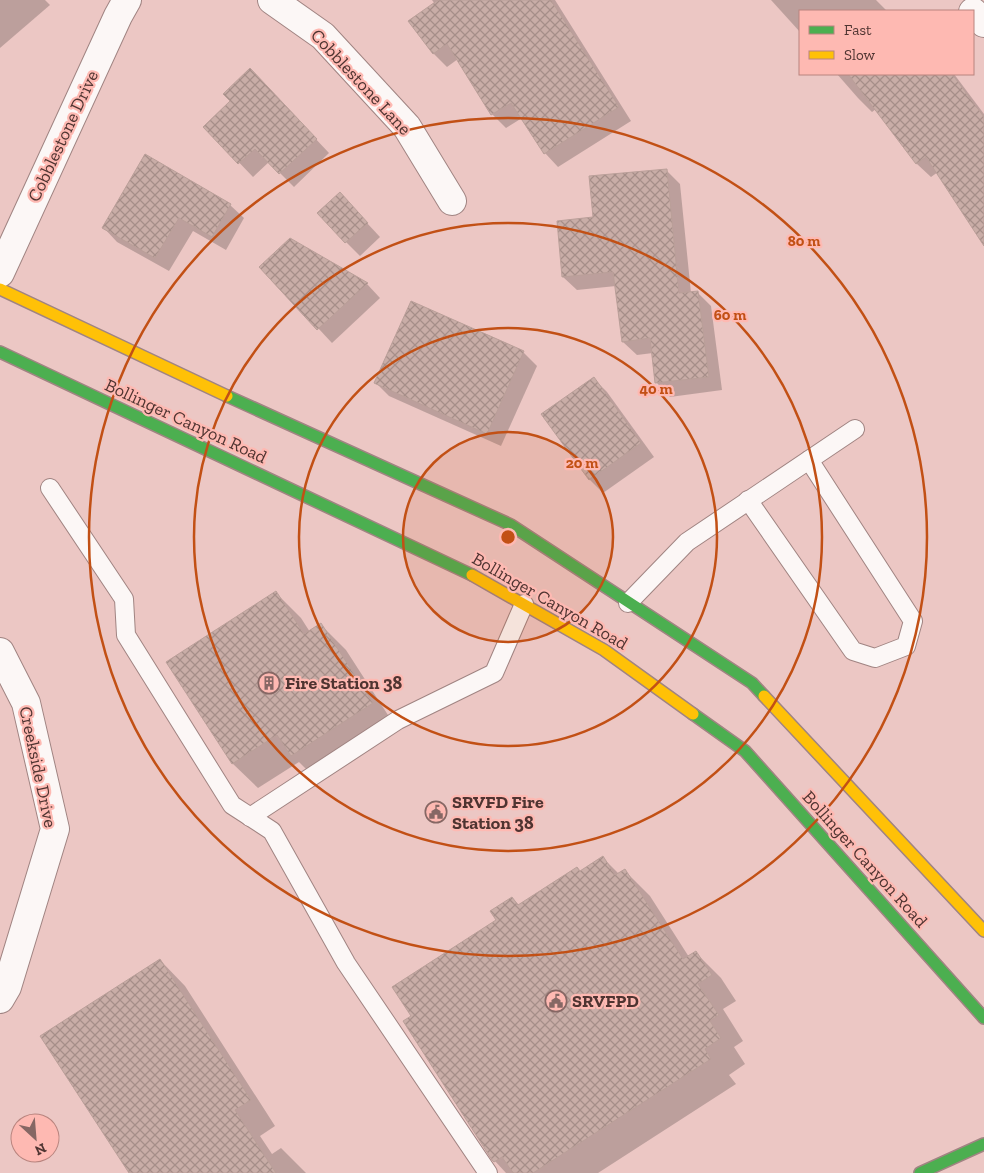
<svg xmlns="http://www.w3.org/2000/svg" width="984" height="1173" font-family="'Zilla Slab',serif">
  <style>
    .shadow { fill: #0003 }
    .building { fill: url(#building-cross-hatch); stroke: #ba9f99 }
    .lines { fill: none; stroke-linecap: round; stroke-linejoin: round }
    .lane-casing { stroke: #a08482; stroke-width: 20 }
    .street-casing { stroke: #a08482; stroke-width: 30 }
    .fast-casing { stroke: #a08482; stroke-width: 14 }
    .slow-casing { stroke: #a08482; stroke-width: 14 }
    .lane { stroke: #fcf7f6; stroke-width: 18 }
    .street { stroke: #fcf7f6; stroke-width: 28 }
    .fast { stroke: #4caf50; stroke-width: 11 }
    .slow { stroke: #ffc107; stroke-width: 11 }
    .ring { fill: none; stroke: #c25015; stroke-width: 2.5 }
    .labels { text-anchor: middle; stroke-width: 4.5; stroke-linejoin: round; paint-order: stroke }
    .street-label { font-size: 18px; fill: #4f3431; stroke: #feb9b2 }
    .poi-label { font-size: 18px; font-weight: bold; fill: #4f3431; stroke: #feb9b2; text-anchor: start }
    .centre { fill: #c25015; stroke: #feb9b2; stroke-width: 2.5 }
    .ring-label { font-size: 15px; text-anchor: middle; font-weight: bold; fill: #c25015; stroke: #feb9b2; stroke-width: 4.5; stroke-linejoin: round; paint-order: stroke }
  </style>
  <defs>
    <pattern id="building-cross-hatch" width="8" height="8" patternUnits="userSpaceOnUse" patternTransform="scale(1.25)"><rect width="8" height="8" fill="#c9ada7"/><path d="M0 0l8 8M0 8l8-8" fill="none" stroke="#a68e89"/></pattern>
  </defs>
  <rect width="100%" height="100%" fill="#ecc7c4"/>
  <g class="shadow">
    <polygon points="0,0 45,0 50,5 0,48"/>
    <polygon points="432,0 555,0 631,121 558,167 545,153 522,118 506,128 492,114 458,59 447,67 434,54 410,21 435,4"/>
    <polygon points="771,0 876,0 887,11 800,11 800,32"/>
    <polygon points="837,74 954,74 984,114 984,245 938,172 931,177 917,164 876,109 872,112 858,98"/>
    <polygon points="264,84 329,153 294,187 269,162 253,177 205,127 232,101"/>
    <polygon points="666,170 680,184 691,293 697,292 711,306 722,390 670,397 657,383 653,353 637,355 623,342 616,286 577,290 563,277 594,219"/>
    <polygon points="230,205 244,218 226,250 193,231 169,271 117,242 104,228"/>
    <polygon points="353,208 380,237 360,256 346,242"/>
    <polygon points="290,239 367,284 380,298 332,343 261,267"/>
    <polygon points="523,352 537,366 501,446 389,396 376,383"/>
    <polygon points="593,378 607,392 654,457 603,493 590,480 543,415"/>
    <polygon points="276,593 301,618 310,632 321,625 346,650 397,729 317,780 299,762 258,788 232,763"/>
    <polygon points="602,857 619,874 625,871 650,896 689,957 696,953 721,978 736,1001 723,1009 743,1041 734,1047 745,1064 729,1075 736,1084 598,1173 506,1173 495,1161 412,1016 498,920 512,898 520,906 580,872"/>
    <polygon points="160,960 185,986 275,1126 260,1136 272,1154 281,1148 306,1173 130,1173"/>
  </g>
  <g class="building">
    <polygon points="438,0 551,0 619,107 544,154 511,103 491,115 447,44 433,54 408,21"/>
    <polygon points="250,68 317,139 279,174 255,149 238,164 203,127 230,101 223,94"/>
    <polygon points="848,74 952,74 984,117 984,246 926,157 916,164"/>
    <polygon points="145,154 231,204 212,237 179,218 155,258 102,228"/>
    <polygon points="667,169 679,293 698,291 709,377 655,383 650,338 622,342 613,272 562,277 557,221 593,217 589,176"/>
    <polygon points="340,192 368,223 345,243 317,213"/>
    <polygon points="290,238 368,283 317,330 259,267"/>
    <polygon points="411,301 524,351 487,434 374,383"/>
    <polygon points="594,377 641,443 589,480 541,414"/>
    <polygon points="276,591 304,634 321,623 373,703 291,756 277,735 232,764 166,662"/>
    <polygon points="603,856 615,875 625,869 683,959 696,951 712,975 698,984 719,1015 710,1021 721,1038 705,1049 711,1059 533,1173 513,1173 502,1157 494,1162 492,1160 403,1021 411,1016 392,987 496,920 490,911 512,897 518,905 577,867 580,871"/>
    <polygon points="160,959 251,1100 235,1110 276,1173 129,1173 40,1036"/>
  </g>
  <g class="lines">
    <g class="lane-casing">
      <g id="lane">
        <polyline points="50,488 124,599 126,635 232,805 272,831 346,963 488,1173"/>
        <polyline points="748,500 853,651 875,658 906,646 913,621 809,460"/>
        <polyline points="628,603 687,542 855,429"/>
        <polyline points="250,817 398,720 494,673 524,604"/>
      </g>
    </g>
    <g class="street-casing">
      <g id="street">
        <polyline points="272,0 323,36 407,127 452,201"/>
        <polyline points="973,12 984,23"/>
        <polyline points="0,273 118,16 127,0"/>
        <polyline points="0,652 26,703 55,829 7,987 0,999"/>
      </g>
    </g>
    <g class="fast-casing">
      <g id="fast">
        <polyline points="0,352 472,575"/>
        <polyline points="227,396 511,525 752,683 764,696"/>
        <polyline points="693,714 745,751 984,1018"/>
        <polyline points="920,1173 984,1144"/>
      </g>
    </g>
    <g class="slow-casing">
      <g id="slow">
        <polyline points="0,289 227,396"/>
        <polyline points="472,575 604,650 693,714"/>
        <polyline points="764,696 984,931"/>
      </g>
    </g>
    <use href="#lane" class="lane"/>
    <use href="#street" class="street"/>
    <use href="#fast" class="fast"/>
    <use href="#slow" class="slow"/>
  </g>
  <circle cx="508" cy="537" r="105" fill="#c25015" fill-opacity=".12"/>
  <g class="ring">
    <circle cx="508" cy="537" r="105"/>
    <circle cx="508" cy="537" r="209"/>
    <circle cx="508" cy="537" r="314"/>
    <circle cx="508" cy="537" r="419"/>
  </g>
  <defs>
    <g id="building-ring" transform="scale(1.125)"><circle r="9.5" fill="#feb9b2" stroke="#866764" stroke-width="1.5"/><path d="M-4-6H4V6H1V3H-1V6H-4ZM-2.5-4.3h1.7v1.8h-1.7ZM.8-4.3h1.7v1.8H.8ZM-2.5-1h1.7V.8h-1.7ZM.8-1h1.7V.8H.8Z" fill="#866764"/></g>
    <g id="civic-ring" transform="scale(1.125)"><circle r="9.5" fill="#feb9b2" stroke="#866764" stroke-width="1.5"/><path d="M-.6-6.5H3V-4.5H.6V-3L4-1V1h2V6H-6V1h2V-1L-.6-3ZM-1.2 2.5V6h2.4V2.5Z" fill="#866764"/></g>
  </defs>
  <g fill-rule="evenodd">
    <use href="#building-ring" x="269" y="683"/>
    <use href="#civic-ring" x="436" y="812"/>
    <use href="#civic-ring" x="556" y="1001"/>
  </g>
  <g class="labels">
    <g class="street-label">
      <text transform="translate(361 82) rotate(47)" y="6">Cobblestone Lane</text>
      <text transform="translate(63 136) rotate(-65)" y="6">Cobblestone Drive</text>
      <text transform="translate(186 421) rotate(25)" y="6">Bollinger Canyon Road</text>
      <text transform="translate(550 601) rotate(30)" y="6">Bollinger Canyon Road</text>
      <text transform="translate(38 767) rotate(78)" y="6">Creekside Drive</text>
      <text transform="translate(865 859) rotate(48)" y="6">Bollinger Canyon Road</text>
    </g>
    <g class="poi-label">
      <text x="285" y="689">Fire Station 38</text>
      <text x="452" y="808">SRVFD Fire<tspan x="452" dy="21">Station 38</tspan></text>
      <text x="572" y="1007">SRVFPD</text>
    </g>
  </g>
  <circle cx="508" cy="537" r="8" class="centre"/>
  <g class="ring-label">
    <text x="804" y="246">80 m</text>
    <text x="730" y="320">60 m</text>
    <text x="656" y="394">40 m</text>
    <text x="582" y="468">20 m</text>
  </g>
  <rect x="799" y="10" width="175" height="65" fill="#feb9b2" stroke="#b8847e"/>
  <rect x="809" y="26" width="25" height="8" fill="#4caf50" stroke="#b8847e"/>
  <text x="844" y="35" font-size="15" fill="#4f3431">Fast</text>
  <rect x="809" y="51" width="25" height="8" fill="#ffc107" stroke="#b8847e"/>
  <text x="844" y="60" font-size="15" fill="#4f3431">Slow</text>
  <g transform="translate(35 1138) rotate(154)"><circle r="24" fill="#feb9b2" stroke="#b8847e"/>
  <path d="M0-4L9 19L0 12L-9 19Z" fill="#866764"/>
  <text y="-8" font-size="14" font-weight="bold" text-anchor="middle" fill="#4f3431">N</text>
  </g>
</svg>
